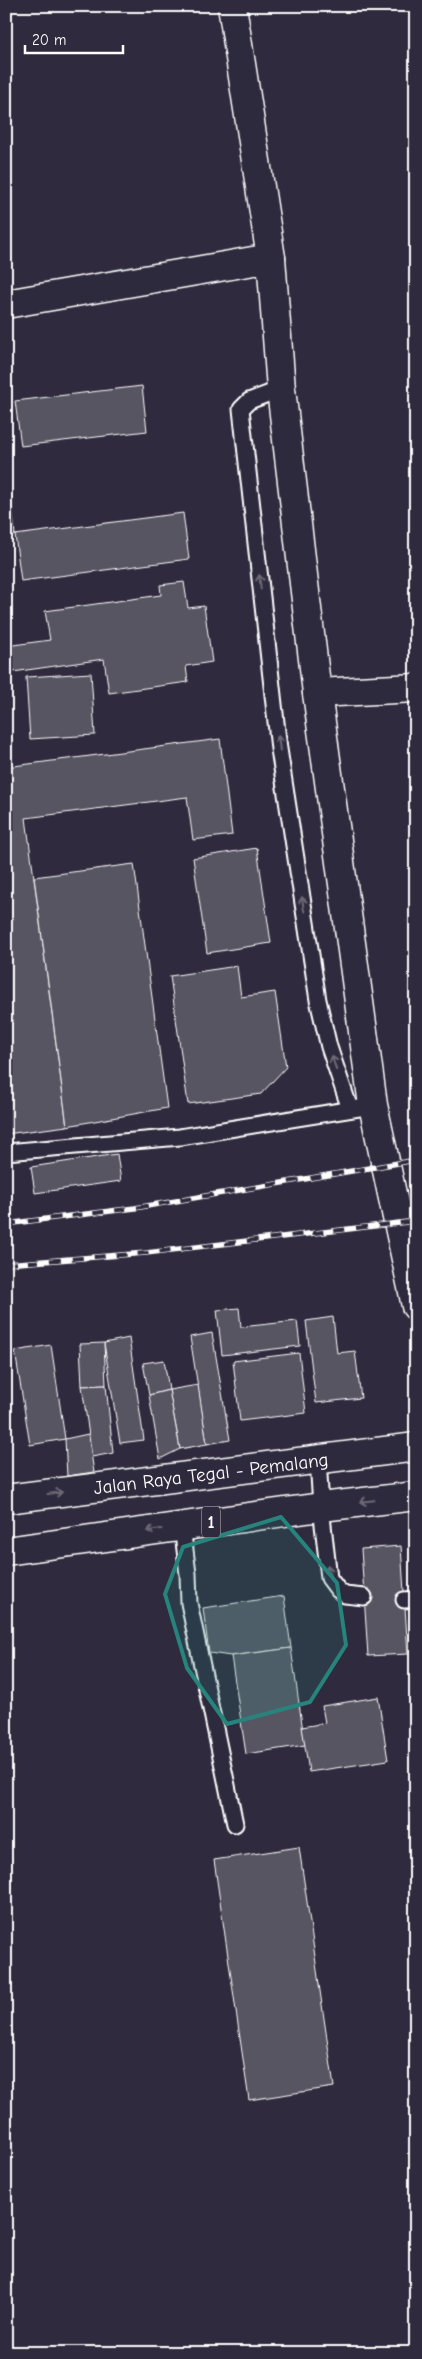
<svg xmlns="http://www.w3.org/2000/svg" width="422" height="2359" font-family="'Comic Neue',sans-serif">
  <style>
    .building { fill: #595564; stroke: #fff }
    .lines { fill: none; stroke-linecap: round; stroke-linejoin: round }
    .lane-casing { stroke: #fff; stroke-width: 19 }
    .street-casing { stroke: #fff; stroke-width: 31 }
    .secondary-casing { stroke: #fff; stroke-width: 31 }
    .highway-casing { stroke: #fff; stroke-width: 31 }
    .lane { stroke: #2f2a3d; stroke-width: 15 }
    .street { stroke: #2f2a3d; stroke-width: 28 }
    .secondary { stroke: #2f2a3d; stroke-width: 28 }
    .highway { stroke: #2f2a3d; stroke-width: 28 }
    .rail-casing { stroke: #fff; stroke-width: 5.5 }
    .rail { stroke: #2f2a3d; stroke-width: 4; stroke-dasharray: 11; stroke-linecap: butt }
    .oneway { stroke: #6d6a77 }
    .marked { fill: #27847c; fill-opacity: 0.2; stroke: #27847c; stroke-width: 4; stroke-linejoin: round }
    .labels { text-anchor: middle; stroke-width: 4; stroke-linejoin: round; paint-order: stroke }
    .shield { fill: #2f2a3d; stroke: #c1bfc5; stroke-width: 1 }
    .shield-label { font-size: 18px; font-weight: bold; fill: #fff }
    .street-label { font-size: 19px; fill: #fff; stroke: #2f2a3d }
  </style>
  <rect width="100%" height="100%" fill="#2f2a3d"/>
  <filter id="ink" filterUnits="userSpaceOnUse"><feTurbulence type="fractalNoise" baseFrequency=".02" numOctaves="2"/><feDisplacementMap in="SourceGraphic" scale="10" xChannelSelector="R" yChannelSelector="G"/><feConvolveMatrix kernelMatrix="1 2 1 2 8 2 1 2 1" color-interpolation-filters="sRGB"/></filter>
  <g filter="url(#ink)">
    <g class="building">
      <polygon points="142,386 147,431 21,446 15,401"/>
      <polygon points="6,443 15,535 6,536"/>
      <polygon points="183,513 189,559 21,581 15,535"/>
      <polygon points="184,582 188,608 204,606 212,662 186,666 188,682 109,693 104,659 6,673 6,646 50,640 45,611 161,595 160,585"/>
      <polygon points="91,673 95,735 30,739 26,677"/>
      <polygon points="220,739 232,835 193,840 187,797 26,818 67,1126 6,1134 6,767"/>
      <polygon points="257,848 271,943 207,953 193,858"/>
      <polygon points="134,864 167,1108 67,1126 34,877"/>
      <polygon points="237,966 241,997 275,992 286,1067 261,1094 188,1104 170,976"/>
      <polygon points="117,1154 121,1181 35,1193 31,1167"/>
      <polygon points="239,1308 241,1327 297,1321 300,1346 222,1355 217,1310"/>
      <polygon points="333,1317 337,1353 355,1351 361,1398 316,1403 306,1321"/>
      <polygon points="212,1333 230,1440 207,1444 190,1337"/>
      <polygon points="129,1338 144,1440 120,1443 104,1343"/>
      <polygon points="104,1343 106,1385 82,1386 80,1344"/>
      <polygon points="51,1345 65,1439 30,1445 15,1351"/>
      <polygon points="299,1353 306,1413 240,1421 233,1361"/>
      <polygon points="164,1360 169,1390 149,1395 143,1363"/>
      <polygon points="106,1385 113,1453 92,1457 82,1386"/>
      <polygon points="198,1385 207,1444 180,1449 169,1390"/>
      <polygon points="169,1390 180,1449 160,1459 149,1395"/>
      <polygon points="88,1434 94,1472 67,1476 65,1439"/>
      <polygon points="401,1546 408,1654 368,1656 361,1549"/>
      <polygon points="284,1596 291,1648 231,1656 209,1653 203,1608"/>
      <polygon points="291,1648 305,1745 246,1754 231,1656"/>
      <polygon points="378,1697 388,1760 309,1772 302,1727 325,1723 322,1706"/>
      <polygon points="299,1847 334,2087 249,2100 214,1860"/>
    </g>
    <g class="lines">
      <g class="lane-casing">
        <g id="lane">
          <polyline points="281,389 249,401 241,409 279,749 318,1000 329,1047 350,1109"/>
          <polyline points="6,1152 180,1137 359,1108"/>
          <polyline points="318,1459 321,1507 329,1578 338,1590 345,1595 364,1597"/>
          <polyline points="182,1526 188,1574 189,1603 235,1824"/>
          <polyline points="404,1600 416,1599"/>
        </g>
      </g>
      <g class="street-casing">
        <g id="street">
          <polyline points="6,304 271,258"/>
          <polyline points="317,693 416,688"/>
        </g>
      </g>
      <g class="secondary-casing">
        <polyline id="secondary" points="232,6 271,258 281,389 317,693 373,1105 416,1306"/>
      </g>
      <g class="highway-casing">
        <g id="highway">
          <polyline points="6,1499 416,1447"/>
          <polyline points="6,1551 321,1507 416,1496"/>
        </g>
      </g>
      <use href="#lane" class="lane"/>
      <use href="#street" class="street"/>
      <use href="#secondary" class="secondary"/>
      <use href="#highway" class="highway"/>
      <g class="rail-casing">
        <g id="rail">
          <polyline points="6,1224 135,1208 416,1160"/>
          <polyline points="6,1264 146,1253 416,1221"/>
        </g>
      </g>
      <use href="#rail" class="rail"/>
    </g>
    <defs><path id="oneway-shaft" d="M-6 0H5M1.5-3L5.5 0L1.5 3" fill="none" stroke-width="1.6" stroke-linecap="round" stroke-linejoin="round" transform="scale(1.25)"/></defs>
    <g class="oneway">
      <use href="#oneway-shaft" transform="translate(260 582) rotate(-96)"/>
      <use href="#oneway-shaft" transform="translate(279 743) rotate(-97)"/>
      <use href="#oneway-shaft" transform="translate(303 904) rotate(-99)"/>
      <use href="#oneway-shaft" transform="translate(334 1063) rotate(-108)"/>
      <use href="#oneway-shaft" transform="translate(55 1493) rotate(-7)"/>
      <use href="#oneway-shaft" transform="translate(367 1501) rotate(174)"/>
      <use href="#oneway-shaft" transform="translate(154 1530) rotate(172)"/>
      <use href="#oneway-shaft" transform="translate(329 1572) rotate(-101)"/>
    </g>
  </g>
  <path class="marked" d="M 281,1517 L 337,1583 L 346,1645 L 310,1702 L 227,1724 L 187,1668 L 165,1594 L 183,1547 Z"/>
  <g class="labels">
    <rect class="shield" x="202" y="1506.5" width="18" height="31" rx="4"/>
    <g class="shield-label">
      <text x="211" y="1528">1</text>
    </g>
    <g class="street-label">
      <text transform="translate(211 1473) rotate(-7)" y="7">Jalan Raya Tegal - Pemalang</text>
    </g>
  </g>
  <rect width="422" height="2359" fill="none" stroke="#2f2a3d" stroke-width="25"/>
  <rect x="12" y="12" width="397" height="2334" fill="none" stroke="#fff" stroke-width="2" filter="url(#ink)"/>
  <path d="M25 45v8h98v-8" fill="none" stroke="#ffffff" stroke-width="2.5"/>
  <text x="32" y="45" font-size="15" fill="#ffffff" stroke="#2f2a3d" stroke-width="4" paint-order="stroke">20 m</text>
</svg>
